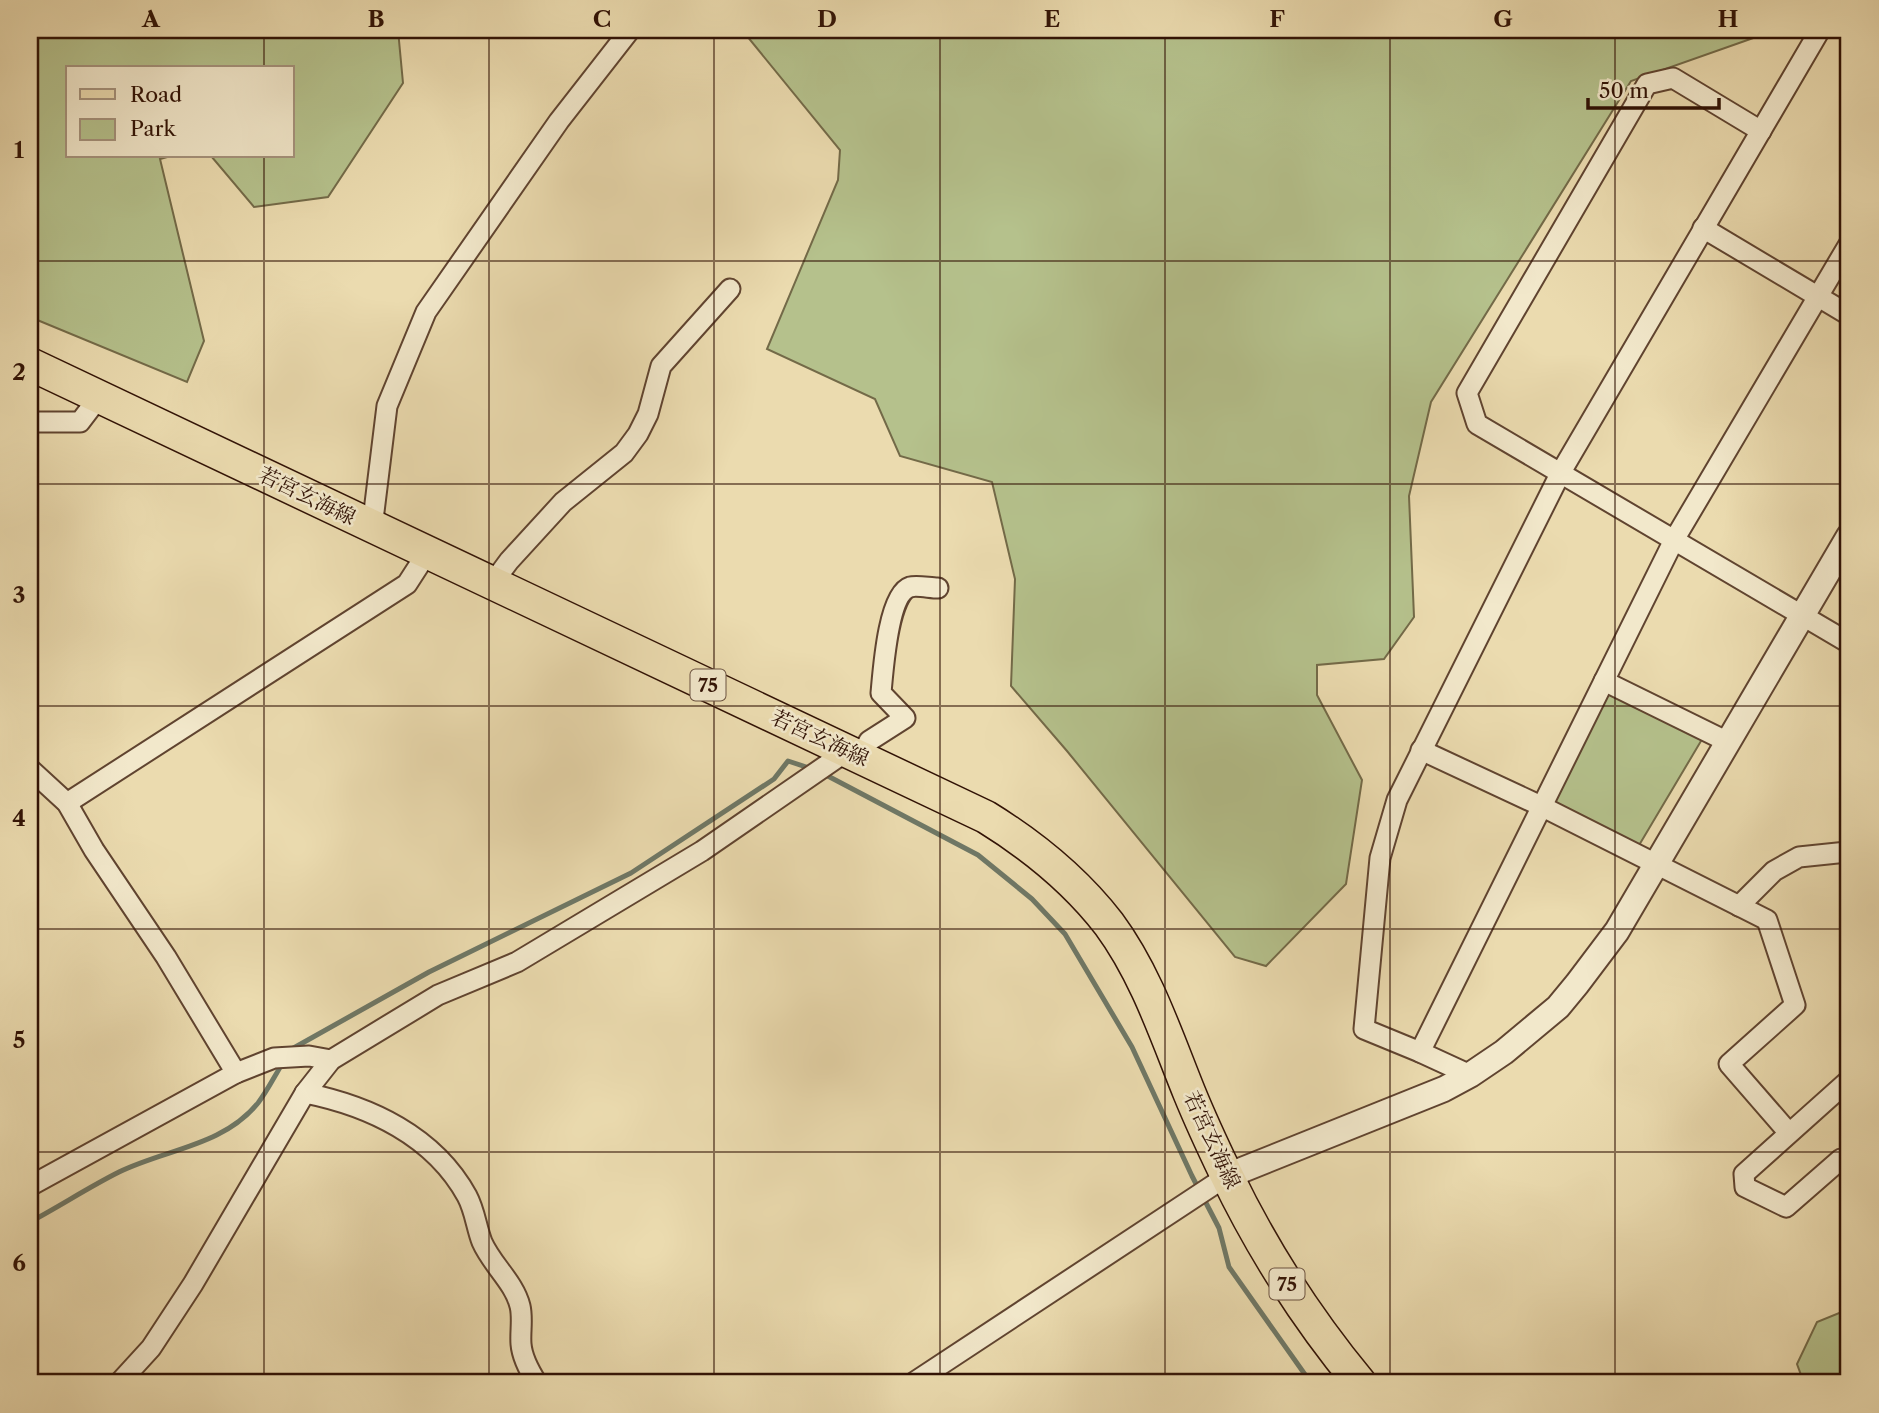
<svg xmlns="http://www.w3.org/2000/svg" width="1879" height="1413" font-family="'Libre Caslon Text','Noto Serif JP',serif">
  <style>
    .green { fill: #b5c18c; stroke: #736a48; stroke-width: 2 }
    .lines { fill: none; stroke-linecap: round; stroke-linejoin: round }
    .stream { stroke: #6f7866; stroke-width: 5 }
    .minor-casing { stroke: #604430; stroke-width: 23 }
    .tertiary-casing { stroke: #604430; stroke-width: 28 }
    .primary-casing { stroke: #311205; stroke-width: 35 }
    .minor { stroke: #f2e8cb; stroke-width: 19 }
    .tertiary { stroke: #f2e8cb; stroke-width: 24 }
    .primary { stroke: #ebdbaf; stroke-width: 32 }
    .grid { fill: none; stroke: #311205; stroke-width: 2; stroke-opacity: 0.55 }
    .labels { text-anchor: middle; stroke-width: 5; stroke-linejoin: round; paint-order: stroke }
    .shield { fill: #f2e8cb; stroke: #6b5240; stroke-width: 2 }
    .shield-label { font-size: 19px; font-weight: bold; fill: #311205 }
    .street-label { font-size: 21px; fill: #311205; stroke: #f2e8cb }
    .neatline { fill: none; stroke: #311205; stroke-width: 2.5 }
    .grid-label { font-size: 23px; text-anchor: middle; font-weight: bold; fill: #311205 }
  </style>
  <rect width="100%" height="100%" fill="#ebdbaf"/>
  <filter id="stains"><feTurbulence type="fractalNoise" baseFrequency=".00286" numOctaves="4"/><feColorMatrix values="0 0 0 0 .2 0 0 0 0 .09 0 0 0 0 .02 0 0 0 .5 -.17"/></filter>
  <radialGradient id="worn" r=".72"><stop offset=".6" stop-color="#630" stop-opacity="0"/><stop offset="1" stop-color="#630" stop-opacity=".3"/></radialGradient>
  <g class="green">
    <polygon points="30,30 398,30 403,83 328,197 254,207 211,156 292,156 292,68 68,68 68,156 171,156 160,159 204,341 187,382 30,317"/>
    <polygon points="742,30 1776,30 1631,81 1431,402 1409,496 1414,617 1384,659 1317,665 1317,695 1362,780 1346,884 1266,966 1235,957 1067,751 1011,686 1015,579 992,482 900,456 875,399 767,349 838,180 840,150"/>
    <polygon points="1615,692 1704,736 1638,847 1555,806 1554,798 1607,694"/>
    <polygon points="1849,1309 1849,1383 1804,1383 1797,1364 1817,1322"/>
  </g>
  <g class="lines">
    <g class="stream">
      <polyline points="824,774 978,855 1032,899 1065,934 1132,1047 1192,1176 1219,1228 1229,1267 1311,1383"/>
      <polyline points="290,1050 429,972 631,873 774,779 788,761 812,769"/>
      <path d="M 30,1222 C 60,1206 89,1187 119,1172 C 166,1149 223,1146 258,1103 C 268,1090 275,1075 284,1061"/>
    </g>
    <g class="minor-casing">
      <g id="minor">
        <polyline points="1820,30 1561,472 1397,800 1380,858 1364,1029 1420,1052 1674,540 1849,244"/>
        <polyline points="1761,131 1673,78 1647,84 1467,393 1477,424 1849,643"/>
        <polyline points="1703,228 1849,315"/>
        <polyline points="30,422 80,422 99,397"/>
        <polyline points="372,528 387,406 426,312 559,121 630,30"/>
        <polyline points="492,584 509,561 563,502 624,453 638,434 648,414 661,366 730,289"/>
        <polyline points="1604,681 1728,742"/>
        <polyline points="1421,750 1541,806 1767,920 1795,1005 1729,1064 1789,1133"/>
        <path d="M 861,757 L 869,741 L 905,718 L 881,693 C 883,672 888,594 910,587 C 917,585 930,588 938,588"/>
        <polyline points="30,769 67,803 94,850 166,957 236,1073"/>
        <polyline points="67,803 407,584 427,553"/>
        <polyline points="1739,906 1774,871 1799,857 1847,852 1849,847"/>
        <polyline points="1420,1052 1470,1075"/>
        <polyline points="1849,1080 1744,1174 1745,1187 1786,1207 1841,1159 1849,1162"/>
        <path d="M 305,1093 C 370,1106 434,1136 467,1196 C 475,1211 476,1226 482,1242 C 492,1265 514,1282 520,1306 C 523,1318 520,1332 521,1344 C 522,1357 530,1372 537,1383"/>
        <polyline points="30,1186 236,1073 274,1058 309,1056 331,1060"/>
        <polyline points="119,1383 151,1348 193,1284 305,1093 331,1060 438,995 517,962 702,851 847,751"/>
        <polyline points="913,1383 1227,1176"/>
      </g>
    </g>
    <g class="tertiary-casing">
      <polyline id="tertiary" points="1227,1176 1444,1089 1470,1075 1504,1052 1558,1007 1577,984 1617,931 1849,536"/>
    </g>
    <g class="primary-casing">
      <path id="primary" d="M 30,364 L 986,817 C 1033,846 1075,880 1109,924 C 1146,974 1166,1035 1189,1092 C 1200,1119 1213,1147 1226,1174 C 1262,1249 1307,1319 1360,1383"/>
    </g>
    <use href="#minor" class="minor"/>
    <use href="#tertiary" class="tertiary"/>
    <use href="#primary" class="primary"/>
  </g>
  <path class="grid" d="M 264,30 L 264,68M 489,30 L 489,1383M 714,30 L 714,1383M 940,30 L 940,1383M 1165,30 L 1165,1383M 1390,30 L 1390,1383M 1615,30 L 1615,1383M 264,156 L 264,1383M 30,261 L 1849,261M 30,484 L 1849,484M 30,706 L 1849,706M 30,929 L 1849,929M 30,1152 L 1849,1152"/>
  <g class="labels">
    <g class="shield">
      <rect x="690.5" y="669.5" width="35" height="31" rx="5"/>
      <rect x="1269.5" y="1268.5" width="35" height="31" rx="5"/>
    </g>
    <g class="shield-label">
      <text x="708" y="692">75</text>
      <text x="1287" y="1291">75</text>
    </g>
    <g class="street-label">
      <text transform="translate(307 496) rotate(26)" y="7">若宮玄海線</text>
      <text transform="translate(820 738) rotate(25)" y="7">若宮玄海線</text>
      <text transform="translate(1212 1140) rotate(65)" y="7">若宮玄海線</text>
    </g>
  </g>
  <rect width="1879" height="1413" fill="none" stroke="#ebdbaf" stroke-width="77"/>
  <rect x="66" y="66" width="228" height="91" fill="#f2e8cb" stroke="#a5927c" stroke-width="2"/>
  <rect x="80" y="89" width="35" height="10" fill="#ebdbaf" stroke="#a5927c" stroke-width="2"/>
  <text x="130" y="102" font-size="21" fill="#311205">Road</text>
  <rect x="80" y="119" width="35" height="21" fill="#b5c18c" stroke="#a5927c" stroke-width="2"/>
  <text x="130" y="136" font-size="21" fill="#311205">Park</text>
  <path d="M1588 98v10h131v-10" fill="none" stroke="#311205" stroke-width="3.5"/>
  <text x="1599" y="98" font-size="21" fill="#311205" stroke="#f2e8cb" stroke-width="5" paint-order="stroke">50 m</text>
  <rect x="38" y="38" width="1802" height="1336" class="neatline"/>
  <g class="grid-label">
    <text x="151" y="27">A</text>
    <text x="376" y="27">B</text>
    <text x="602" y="27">C</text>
    <text x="827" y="27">D</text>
    <text x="1052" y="27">E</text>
    <text x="1277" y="27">F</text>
    <text x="1503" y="27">G</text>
    <text x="1728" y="27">H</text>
    <text x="19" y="158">1</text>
    <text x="19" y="380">2</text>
    <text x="19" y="603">3</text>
    <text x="19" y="826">4</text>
    <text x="19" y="1048">5</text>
    <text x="19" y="1271">6</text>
  </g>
  <rect width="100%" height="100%" filter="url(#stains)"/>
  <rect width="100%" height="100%" fill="url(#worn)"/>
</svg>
